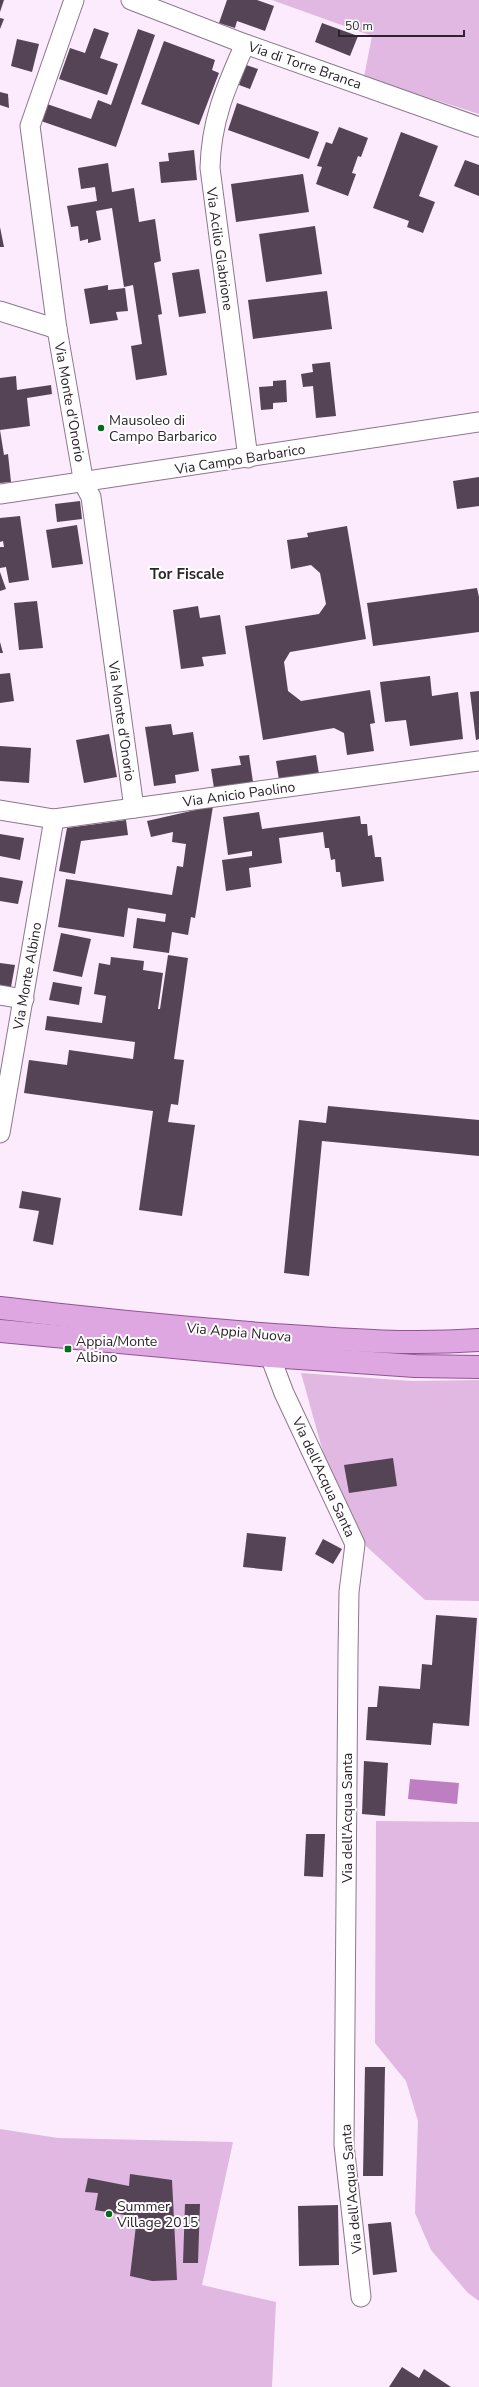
<svg xmlns="http://www.w3.org/2000/svg" width="479" height="2387" font-family="'Nunito Sans',sans-serif">
  <style>
    .green { fill: #e0b8e1 }
    .water { fill: #bd7fc1 }
    .building { fill: #554356 }
    .lines { fill: none; stroke-linecap: round; stroke-linejoin: round }
    .minor-casing { stroke: #8c778d; stroke-width: 21 }
    .primary-casing { stroke: #915295; stroke-width: 24 }
    .minor { stroke: #fff; stroke-width: 19 }
    .primary { stroke: #dea7e2; stroke-width: 22 }
    .poi-dot { fill: #036c1a; stroke: #fff; stroke-width: 1.5 }
    .labels { text-anchor: middle; stroke-width: 4; stroke-linejoin: round; paint-order: stroke }
    .street-label { font-size: 14px; fill: #2c232c; stroke: #fff }
    .poi-label { font-size: 14px; fill: #2c232c; stroke: #fff; text-anchor: start }
    .neighbourhood-label { font-size: 15px; font-weight: bold; fill: #2c232c; stroke: #fff }
  </style>
  <rect width="100%" height="100%" fill="#fceafd"/>
  <g class="green">
    <polygon points="272,0 479,0 479,114 364,77 372,36"/>
    <polygon points="301,1373 412,1381 479,1380 479,1601 425,1600 366,1546 333,1488"/>
    <polygon points="376,1821 479,1822 479,2301 468,2293 431,2250 415,2213 418,2121 406,2081 375,2043"/>
    <polygon points="0,2129 58,2138 233,2142 202,2285 276,2302 272,2387 0,2387"/>
  </g>
  <polygon class="water" points="410,1779 459,1783 457,1804 408,1799"/>
  <g class="building">
    <polygon points="0,0 4,0 0,12"/>
    <polygon points="227,0 257,0 274,6 265,31 237,21 235,28 219,23"/>
    <polygon points="0,18 4,19 0,29"/>
    <polygon points="322,23 358,36 350,56 315,42"/>
    <polygon points="94,28 109,33 100,58 118,64 107,95 59,79 70,48 85,53"/>
    <polygon points="138,29 155,35 116,147 41,121 47,104 91,119 98,100 111,105"/>
    <polygon points="17,39 39,44 32,72 11,66"/>
    <polygon points="164,41 215,60 212,70 219,73 199,125 141,104"/>
    <polygon points="246,65 258,69 250,89 239,85"/>
    <polygon points="0,92 8,94 9,108 0,105"/>
    <polygon points="237,103 319,132 309,159 228,130"/>
    <polygon points="339,127 368,138 361,157 358,156 352,173 356,174 348,196 316,184 322,167 317,166 326,142 332,144"/>
    <polygon points="401,132 438,146 419,196 435,202 423,233 407,227 409,221 373,208"/>
    <polygon points="194,150 197,180 161,183 159,162 169,161 168,153"/>
    <polygon points="465,160 479,165 479,196 454,186"/>
    <polygon points="108,163 112,192 134,188 139,222 155,219 161,261 154,263 162,314 158,315 167,375 136,380 131,346 142,344 133,285 124,287 112,208 96,211 101,240 88,243 88,239 80,241 78,226 71,227 67,206 97,201 95,187 81,189 78,168"/>
    <polygon points="303,174 309,212 236,222 231,184"/>
    <polygon points="315,226 322,274 266,282 259,234"/>
    <polygon points="0,227 4,247 0,247"/>
    <polygon points="199,269 206,313 179,317 172,273"/>
    <polygon points="108,285 108,290 125,288 128,311 116,312 118,320 90,324 84,289"/>
    <polygon points="327,291 332,329 253,339 248,300"/>
    <polygon points="330,362 336,416 316,418 313,386 303,387 301,374 313,372 312,364"/>
    <polygon points="16,376 17,390 51,385 52,394 27,398 30,426 0,430 0,378"/>
    <polygon points="286,380 287,402 273,403 273,409 261,410 259,387 273,386 273,381"/>
    <polygon points="0,430 4,455 8,454 11,482 0,483"/>
    <polygon points="479,477 479,506 457,509 453,481"/>
    <polygon points="80,501 82,519 57,522 55,504"/>
    <polygon points="20,516 29,580 9,583 6,567 0,568 0,547 4,547 3,541 0,542 0,518"/>
    <polygon points="77,525 83,564 52,568 46,530"/>
    <polygon points="347,526 366,639 290,652 284,662 288,691 301,701 370,690 375,723 370,724 374,751 347,755 344,733 334,728 263,740 245,626 319,614 326,604 320,573 311,565 291,569 287,540 308,537 307,533"/>
    <polygon points="0,572 6,589 0,591"/>
    <polygon points="477,588 479,597 479,632 373,646 367,603"/>
    <polygon points="37,601 43,648 19,650 14,603"/>
    <polygon points="198,606 200,618 220,615 226,654 202,657 204,666 181,669 173,610"/>
    <polygon points="0,642 3,653 0,653"/>
    <polygon points="10,673 14,701 0,703 0,674"/>
    <polygon points="430,676 432,696 458,692 463,739 410,746 406,720 385,722 380,682"/>
    <polygon points="479,691 479,739 476,740 470,692"/>
    <polygon points="171,724 173,735 193,732 199,771 175,775 176,783 154,786 145,727"/>
    <polygon points="109,734 117,777 84,783 76,740"/>
    <polygon points="0,746 31,748 29,783 0,781"/>
    <polygon points="249,755 253,782 214,788 211,769 241,765 239,756"/>
    <polygon points="316,755 319,774 279,780 276,761"/>
    <polygon points="213,806 195,918 191,917 188,935 172,932 169,953 133,948 137,918 165,922 166,914 128,908 124,937 58,927 66,879 172,895 177,866 183,867 186,844 172,842 173,832 151,837 147,821"/>
    <polygon points="259,812 262,829 360,816 361,824 367,824 368,836 372,835 375,857 381,857 384,881 342,887 340,872 336,872 335,859 331,860 329,848 325,848 323,832 279,838 282,863 249,868 251,887 226,891 222,860 252,856 252,851 228,855 223,817"/>
    <polygon points="126,820 128,835 81,841 75,874 59,871 67,828"/>
    <polygon points="0,834 24,838 20,860 0,856"/>
    <polygon points="0,877 23,881 18,904 0,901"/>
    <polygon points="61,933 91,939 82,977 53,971"/>
    <polygon points="168,955 188,958 174,1059 184,1060 178,1105 171,1104 168,1122 195,1125 182,1216 139,1210 153,1111 24,1093 29,1060 67,1065 69,1050 133,1059 135,1042 45,1030 47,1016 102,1023 106,996 94,994 99,963 110,965 111,957 144,961 143,970 163,973 158,1009 160,1009"/>
    <polygon points="0,963 15,965 11,987 0,985"/>
    <polygon points="53,982 82,987 79,1005 49,1000"/>
    <polygon points="328,1106 479,1120 479,1156 322,1141 309,1276 284,1273 299,1120 326,1123"/>
    <polygon points="22,1191 61,1198 53,1245 33,1241 39,1211 19,1208"/>
    <polygon points="393,1458 397,1486 349,1493 344,1465"/>
    <polygon points="247,1533 286,1537 282,1571 243,1567"/>
    <polygon points="323,1539 342,1549 333,1564 315,1554"/>
    <polygon points="436,1615 477,1618 469,1726 433,1723 431,1745 366,1740 368,1707 377,1707 379,1686 420,1689 422,1664 432,1665"/>
    <polygon points="364,1761 388,1763 385,1816 362,1814"/>
    <polygon points="306,1834 325,1834 323,1877 304,1876"/>
    <polygon points="365,2067 385,2067 383,2176 363,2176"/>
    <polygon points="130,2174 172,2180 177,2280 152,2281 130,2276 137,2217 95,2210 98,2193 85,2192 88,2178 129,2186"/>
    <polygon points="185,2204 200,2204 198,2263 183,2263"/>
    <polygon points="338,2205 339,2265 299,2266 298,2206"/>
    <polygon points="391,2222 397,2272 373,2275 368,2224"/>
    <polygon points="402,2367 419,2378 424,2369 451,2387 389,2387"/>
  </g>
  <g class="lines">
    <g class="minor-casing">
      <g id="minor">
        <polyline points="74,0 30,126 57,329 84,484 91,497 134,808"/>
        <polyline points="131,0 245,44 479,127"/>
        <path d="M 245,44 C 226,87 211,120 210,168 L 248,458"/>
        <polyline points="0,311 57,329"/>
        <polyline points="0,494 479,422"/>
        <polyline points="0,810 54,819 479,761"/>
        <polyline points="0,995 24,999"/>
        <polyline points="0,1133 54,819"/>
        <polyline points="270,1356 284,1393 355,1544 349,1592 348,1654 344,2145 361,2297"/>
      </g>
    </g>
    <g class="primary-casing">
      <g id="primary">
        <path d="M 0,1308 C 91,1319 182,1328 274,1335 C 345,1340 407,1345 479,1340"/>
        <polyline points="0,1331 270,1356 415,1366 479,1367"/>
      </g>
    </g>
    <use href="#minor" class="minor"/>
    <use href="#primary" class="primary"/>
  </g>
  <g class="poi-dot">
    <circle cx="101" cy="428" r="4"/>
    <rect x="64" y="1345" width="8" height="8" rx="2"/>
    <circle cx="109" cy="2214" r="4"/>
  </g>
  <g class="labels">
    <g class="street-label">
      <text transform="translate(305 65) rotate(19)" y="5">Via di Torre Branca</text>
      <text transform="translate(220 249) rotate(82)" y="5">Via Acilio Glabrione</text>
      <text transform="translate(70 402) rotate(80)" y="5">Via Monte d'Onorio</text>
      <text transform="translate(240 459) rotate(-9)" y="5">Via Campo Barbarico</text>
      <text transform="translate(122 721) rotate(82)" y="5">Via Monte d'Onorio</text>
      <text transform="translate(239 794) rotate(-8)" y="5">Via Anicio Paolino</text>
      <text transform="translate(27 976) rotate(-80)" y="5">Via Monte Albino</text>
      <text transform="translate(239 1332) rotate(5)" y="5">Via Appia Nuova</text>
      <text transform="translate(324 1477) rotate(65)" y="5">Via dell'Acqua Santa</text>
      <text transform="translate(347 1818) rotate(-90)" y="5">Via dell'Acqua Santa</text>
      <text transform="translate(351 2189) rotate(-95)" y="5">Via dell'Acqua Santa</text>
    </g>
    <g class="poi-label">
      <text x="109" y="425">Mausoleo di<tspan x="109" dy="16">Campo Barbarico</tspan></text>
      <text x="76" y="1346">Appia/Monte<tspan x="76" dy="16">Albino</tspan></text>
      <text x="117" y="2211">Summer<tspan x="117" dy="16">Village 2015</tspan></text>
    </g>
    <g class="neighbourhood-label">
      <text x="187" y="579">Tor Fiscale</text>
    </g>
  </g>
  <path d="M339 30v6h125v-6" fill="none" stroke="#2c232c" stroke-width="2"/>
  <text x="345" y="30" font-size="12" fill="#2c232c" stroke="#ffffff" stroke-width="3" paint-order="stroke">50 m</text>
</svg>
